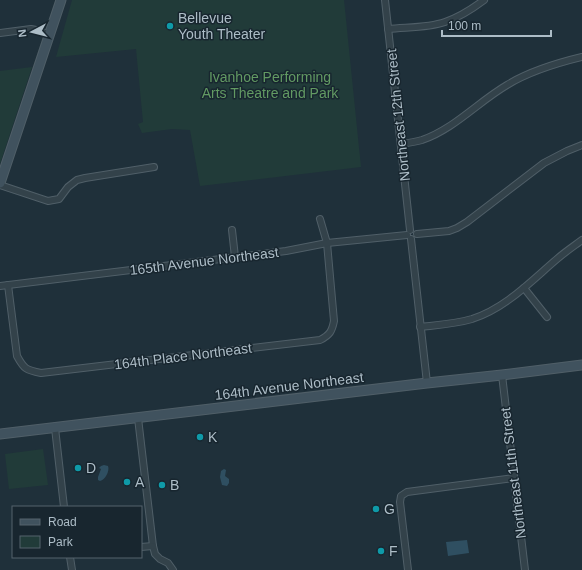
<svg xmlns="http://www.w3.org/2000/svg" width="582" height="570" font-family="Arial,sans-serif">
  <style>
    .green { fill: #213b39 }
    .water { fill: #2f4f61 }
    .lines { fill: none; stroke-linecap: round; stroke-linejoin: round }
    .street-casing { stroke: #505f68; stroke-width: 8 }
    .secondary-casing { stroke: #505f68; stroke-width: 11 }
    .street { stroke: #33424a; stroke-width: 6 }
    .secondary { stroke: #40525e; stroke-width: 9 }
    .culture-dot { fill: #0f9aa8; stroke: #18262f; stroke-width: 1.5 }
    .labels { text-anchor: middle; stroke-width: 3; stroke-linejoin: round; paint-order: stroke }
    .poi-label { font-size: 14px; fill: #adbdc7; stroke: #18262f; text-anchor: start }
    .park-label { font-size: 14px; fill: #629a63; stroke: #18262f }
    .street-label { font-size: 14px; fill: #adbdc7; stroke: #18262f }
  </style>
  <rect width="100%" height="100%" fill="#1f303a"/>
  <g class="green">
    <polygon points="72,0 344,0 361,167 200,186 190,130 172,129 142,133 138,124 143,122 136,49 56,57"/>
    <polygon points="32,67 0,164 0,71"/>
    <polygon points="43,449 48,485 9,489 5,454"/>
  </g>
  <g class="water">
    <path d="M 104,465 L 108,466 C 110,471 105,480 100,481 L 98,480 L 98,477 L 101,469 L 99,468 L 101,466 Z"/>
    <polygon points="224,469 226,470 225,476 229,479 229,483 227,486 222,485 220,477 221,471"/>
    <polygon points="467,540 469,553 448,556 446,542"/>
  </g>
  <g class="lines">
    <g class="street-casing">
      <g id="street">
        <polyline points="385,0 410,230"/>
        <path d="M 388,29 C 407,27 428,28 445,22 C 460,17 472,9 484,0"/>
        <polyline points="0,33 31,29 36,30 49,34"/>
        <path d="M 401,144 C 408,143 415,142 422,140 C 454,129 478,102 507,85 C 530,71 557,63 582,57"/>
        <polyline points="0,185 48,201 59,199 68,187 77,180 85,178 154,167"/>
        <polyline points="232,230 235,257"/>
        <polyline points="417,234 449,231 457,228 467,222 544,163 567,151 582,145"/>
        <polyline points="411,239 427,383"/>
        <path d="M 8,285 L 17,356 C 24,369 26,370 41,373 L 320,340 C 330,335 332,331 334,321 L 327,243 L 320,219"/>
        <polyline points="0,286 286,251 327,243 407,235"/>
        <polyline points="524,288 547,317"/>
        <path d="M 420,327 C 438,325 455,324 472,319 C 506,308 531,281 557,259 C 565,252 574,246 582,240"/>
        <polyline points="502,375 525,570"/>
        <polyline points="138,418 153,546 155,554 160,559 168,563 173,570"/>
        <polyline points="55,428 64,507"/>
        <polyline points="141,547 153,546"/>
        <polyline points="70,557 72,570"/>
        <polyline points="408,570 400,502 401,496 407,492 514,478"/>
      </g>
    </g>
    <g class="secondary-casing">
      <g id="secondary">
        <polyline points="0,183 61,0"/>
        <polyline points="0,434 427,383 502,375 582,365"/>
      </g>
    </g>
    <use href="#street" class="street"/>
    <use href="#secondary" class="secondary"/>
  </g>
  <g class="culture-dot">
    <circle cx="170" cy="26" r="4"/>
    <circle cx="200" cy="437" r="4"/>
    <circle cx="78" cy="468" r="4"/>
    <circle cx="127" cy="482" r="4"/>
    <circle cx="162" cy="485" r="4"/>
    <circle cx="376" cy="509" r="4"/>
    <circle cx="381" cy="551" r="4"/>
  </g>
  <g class="labels">
    <g class="poi-label">
      <text x="178" y="23">Bellevue<tspan x="178" dy="16">Youth Theater</tspan></text>
      <text x="208" y="442">K</text>
      <text x="86" y="473">D</text>
      <text x="135" y="487">A</text>
      <text x="170" y="490">B</text>
      <text x="384" y="514">G</text>
      <text x="389" y="556">F</text>
    </g>
    <g class="park-label">
      <text x="270" y="82">Ivanhoe Performing<tspan x="270" dy="16">Arts Theatre and Park</tspan></text>
    </g>
    <g class="street-label">
      <text transform="translate(398 115) rotate(-96)" y="5">Northeast 12th Street</text>
      <text transform="translate(204 261) rotate(-7)" y="5">165th Avenue Northeast</text>
      <text transform="translate(183 356) rotate(-7)" y="5">164th Place Northeast</text>
      <text transform="translate(289 386) rotate(-7)" y="5">164th Avenue Northeast</text>
      <text transform="translate(513 473) rotate(-97)" y="5">Northeast 11th Street</text>
    </g>
  </g>
  <rect x="12" y="506" width="130" height="52" fill="#18262f" stroke="#54626c"/>
  <rect x="20" y="519" width="20" height="6" fill="#40525e" stroke="#54626c"/>
  <text x="48" y="526" font-size="12" fill="#adbdc7">Road</text>
  <rect x="20" y="536" width="20" height="12" fill="#213b39" stroke="#54626c"/>
  <text x="48" y="546" font-size="12" fill="#adbdc7">Park</text>
  <g transform="translate(32 32) rotate(263)" stroke="#18262f" stroke-width="3" paint-order="stroke">
  <path d="M0-3L7 15L0 10L-7 15Z" fill="#adbdc7"/>
  <text y="-6" font-size="11" font-weight="bold" text-anchor="middle" fill="#adbdc7">N</text>
  </g>
  <path d="M442 30v6h109v-6" fill="none" stroke="#adbdc7" stroke-width="2"/>
  <text x="448" y="30" font-size="12" fill="#adbdc7" stroke="#18262f" stroke-width="3" paint-order="stroke">100 m</text>
</svg>
